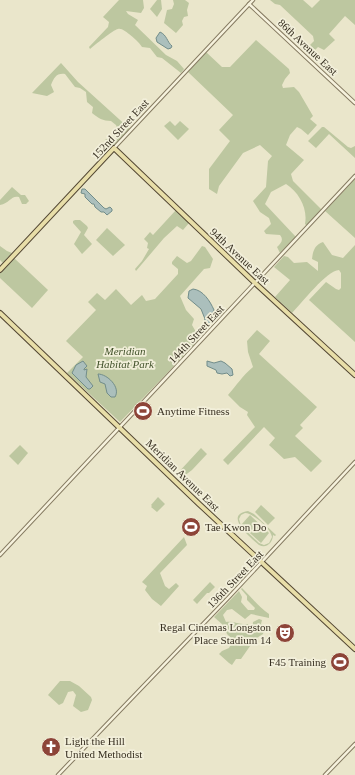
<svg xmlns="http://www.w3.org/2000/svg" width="355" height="775" font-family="Georgia,serif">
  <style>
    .green { fill: #bdc7a0; fill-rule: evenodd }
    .water { fill: #abbfbc; stroke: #728d8a }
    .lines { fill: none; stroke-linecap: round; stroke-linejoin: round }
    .minor-casing { stroke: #857a61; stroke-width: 4.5 }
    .major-casing { stroke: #544834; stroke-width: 6 }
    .minor { stroke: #f6f2dd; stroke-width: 2.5 }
    .major { stroke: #e8dea8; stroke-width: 4 }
    .labels { text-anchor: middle; stroke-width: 3.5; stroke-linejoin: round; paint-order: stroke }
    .street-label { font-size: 11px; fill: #383022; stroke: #f2efda }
    .park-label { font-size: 11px; font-style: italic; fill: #42522b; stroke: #f2efda }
    .poi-label { font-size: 11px; fill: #383022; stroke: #f2efda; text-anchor: start }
  </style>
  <rect width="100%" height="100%" fill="#eae6cb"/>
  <g class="green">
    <path d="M 119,0 L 143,0 L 144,8 L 141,13 L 126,11 L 128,14 L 138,20 L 135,25 L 166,55 L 177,61 L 184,69 L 181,73 L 162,58 L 157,57 L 150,48 L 142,47 C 139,42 134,38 129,34 C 126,32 122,28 118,29 C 113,30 95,45 90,49 L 89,47 L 108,27 L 109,22 L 103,17 Z"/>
    <polygon points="157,0 161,0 162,9 157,17 150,9"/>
    <polygon points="173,0 185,0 189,3 187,10 188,16 184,17 182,21 183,25 176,33 164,23 167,10 172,9 174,4"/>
    <polygon points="270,0 303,0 312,8 320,0 355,0 355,25 345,16 329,34 335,40 324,50 318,47 315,50 310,45 314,41 313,36 280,5 275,4"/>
    <path d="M 256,40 L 289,69 L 290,73 L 285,79 L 282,85 L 283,88 L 294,87 L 299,92 L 313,116 L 310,119 L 317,125 L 308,135 L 301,129 L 297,127 L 290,135 L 286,145 L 304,160 L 291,174 L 293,181 L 322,210 L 307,226 L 305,224 C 308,209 299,192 286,184 L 271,192 L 265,204 L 296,237 L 280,253 L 277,247 C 281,243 284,240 280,235 L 266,234 L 264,231 L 271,224 L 269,218 L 260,212 L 253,201 L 266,187 L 268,161 L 272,156 L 260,145 L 243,153 L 219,186 L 217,194 L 209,189 L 209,169 L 230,141 L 219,130 L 233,115 L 188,72 L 206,52 L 222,67 L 230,67 Z"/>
    <path d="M 61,63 L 78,82 L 130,129 L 113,146 L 105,139 L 113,140 L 115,138 L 116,133 L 118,130 L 116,125 L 111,121 C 103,121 98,118 92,113 L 93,107 L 87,102 L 86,92 L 80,88 L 75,87 L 65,74 C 56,73 54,78 51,85 L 54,92 L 47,96 L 32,93 Z"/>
    <polygon points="170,121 175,126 180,121 189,129 178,140 164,126"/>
    <polygon points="322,127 324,127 348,147 351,148 355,146 355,158 329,134 316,148 308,141"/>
    <polygon points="355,179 355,238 325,211"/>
    <path d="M 12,187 L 21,195 L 25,195 L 29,201 L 26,204 L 22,204 L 19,197 C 11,195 10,203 0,205 L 0,200 Z"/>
    <polygon points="176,210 189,223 183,230 177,226 164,238 136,271 135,269 142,261 149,249 147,248 148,243 144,239 150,232 153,235"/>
    <polygon points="75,220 80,220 87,226 88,228 84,235 92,244 82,254 74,244 81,232 73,223 73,221"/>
    <polygon points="107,228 125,245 113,256 96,240"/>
    <path d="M 323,242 L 332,255 L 343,258 L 355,245 L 355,342 L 309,300 L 326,282 L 336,289 L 339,290 L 341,288 L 341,273 L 339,270 C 327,270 301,304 292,313 L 275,297 L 290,280 L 274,267 L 284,256 L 288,257 L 294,263 L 307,262 L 318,271 L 318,262 L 312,259 C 313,250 315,245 323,242 Z"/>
    <polygon points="0,246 7,251 12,253 3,263 0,260"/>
    <polygon points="202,246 205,247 213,259 210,268 204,269 180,296 186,310 194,319 192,325 200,339 120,422 67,373 83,357 66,341 96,310 88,302 97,293 105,300 116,289 131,305 142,295 146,301 155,299 178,274 178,269 172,264 172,262 177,256 187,263 191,261"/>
    <polygon points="14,258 48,290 32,308 0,278 0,273"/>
    <path d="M 257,330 L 270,341 L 259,354 L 317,407 L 300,425 L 303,428 L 295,436 L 322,461 L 311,472 L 295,457 L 284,459 L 269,445 L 275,438 L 264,427 L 228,465 L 223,460 L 255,427 L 247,415 L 248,412 L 240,407 L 228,395 C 236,386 243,375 253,367 L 248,352 L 247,341 Z"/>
    <polygon points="20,445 28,453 18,465 9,456"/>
    <polygon points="201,448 207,454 192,470 184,476 186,478 182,482 176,475"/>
    <polygon points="158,497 165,504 157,512 151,507 152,506 151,505"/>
    <polygon points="261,505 275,518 268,525 255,512"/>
    <path d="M 248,511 L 254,514 L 276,535 L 275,536 L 273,535 C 273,542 267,549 259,545 C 255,542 252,539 249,536 C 242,529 228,514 248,511 ZM 245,513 C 253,513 271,529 272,537 L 269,543 L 264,545 L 259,543 L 241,526 L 239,519 L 241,515 Z"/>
    <polygon points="250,515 269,533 261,543 241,525"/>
    <polygon points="184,537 187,545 160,573 165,586 169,589 176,583 179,586 161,606 152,599 145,590 147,586 142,582"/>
    <polygon points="210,582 215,587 209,593 207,593 197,604 193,600"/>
    <path d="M 242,588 C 251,597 259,607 269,614 L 269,618 L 251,614 L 245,619 L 232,609 L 227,610 L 223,615 L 226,622 C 235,621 239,625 248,624 L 250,630 L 252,630 L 253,622 L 259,619 L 262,620 L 261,624 L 265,626 L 263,634 L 255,639 L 241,659 L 236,659 L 232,665 L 229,663 L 219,654 L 222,651 L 229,648 L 232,642 L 231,638 L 227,634 L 223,625 L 214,617 L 239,591 L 242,597 L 241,602 L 248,610 L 254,610 L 255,608 L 247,600 L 247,596 L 241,589 Z"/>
    <polygon points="60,681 70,681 79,686 91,697 92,700 88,710 81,712 73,706 76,695 73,691 68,692 63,703 59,705 48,695"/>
  </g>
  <g class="water">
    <path d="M 160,32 C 167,35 167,42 172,46 L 171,48 L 168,49 L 157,42 L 156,38 Z"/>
    <polygon points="82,189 85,189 104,208 106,209 110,207 112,209 112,211 107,215 104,212 101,212 95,207 94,204 92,204 85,197 85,194 81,193"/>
    <path d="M 193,289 C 203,290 210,301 214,310 L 212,314 L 213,320 L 205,327 L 203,325 L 205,319 L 201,309 L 188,298 L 189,291 Z"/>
    <polygon points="83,361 87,366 84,369 84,370 87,369 86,377 93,386 90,389 88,389 72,373 76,365"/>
    <polygon points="207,361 214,363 221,361 225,363 232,369 233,375 230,376 227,373 222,374 217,373 216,370 207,366"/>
    <path d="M 98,374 C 107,374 121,387 115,397 L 111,397 L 107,393 L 105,384 L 100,382 Z"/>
  </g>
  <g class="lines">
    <g class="minor-casing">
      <g id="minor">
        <polyline points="249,4 355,103"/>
        <polyline points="114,148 253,0"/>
        <polyline points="0,555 355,176"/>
        <polyline points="58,775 229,597 355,462"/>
        <polyline points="325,775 355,744"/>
      </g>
    </g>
    <g class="major-casing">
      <g id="major">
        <polyline points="0,270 114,148 255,283 355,375"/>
        <polyline points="0,313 199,504 355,649"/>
      </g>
    </g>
    <use href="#minor" class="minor"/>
    <use href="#major" class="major"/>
  </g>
  <defs>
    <g id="stadium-disc" transform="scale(1)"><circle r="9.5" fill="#8d4438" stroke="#f2efda"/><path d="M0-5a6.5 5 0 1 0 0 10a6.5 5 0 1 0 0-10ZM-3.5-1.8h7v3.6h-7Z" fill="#fff"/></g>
    <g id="theatre-disc" transform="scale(1)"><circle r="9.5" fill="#8d4438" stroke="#f2efda"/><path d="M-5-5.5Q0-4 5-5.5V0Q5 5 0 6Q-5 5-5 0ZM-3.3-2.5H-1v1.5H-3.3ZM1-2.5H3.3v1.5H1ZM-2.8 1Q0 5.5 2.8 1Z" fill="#fff"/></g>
    <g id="church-disc" transform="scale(1)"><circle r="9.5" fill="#8d4438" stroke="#f2efda"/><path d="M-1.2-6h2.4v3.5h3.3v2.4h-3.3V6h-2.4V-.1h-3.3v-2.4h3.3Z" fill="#fff"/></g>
  </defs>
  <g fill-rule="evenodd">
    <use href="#stadium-disc" x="143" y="411"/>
    <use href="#stadium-disc" x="191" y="527"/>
    <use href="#theatre-disc" x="285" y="633"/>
    <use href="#stadium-disc" x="340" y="662"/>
    <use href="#church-disc" x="51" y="747"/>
  </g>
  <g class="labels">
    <g class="street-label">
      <text transform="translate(308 47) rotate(43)" y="4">86th Avenue East</text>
      <text transform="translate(120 129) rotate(-47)" y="4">152nd Street East</text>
      <text transform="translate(240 256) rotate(43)" y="4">94th Avenue East</text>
      <text transform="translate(196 334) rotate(-47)" y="4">144th Street East</text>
      <text transform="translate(183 475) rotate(44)" y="4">Meridian Avenue East</text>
      <text transform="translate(235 579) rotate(-46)" y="4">136th Street East</text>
    </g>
    <g class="park-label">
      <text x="125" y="355">Meridian<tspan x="125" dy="13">Habitat Park</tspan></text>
    </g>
    <g class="poi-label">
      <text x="157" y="415">Anytime Fitness</text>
      <text x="205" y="531">Tae Kwon Do</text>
      <text x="271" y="631" text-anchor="end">Regal Cinemas Longston<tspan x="271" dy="13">Place Stadium 14</tspan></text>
      <text x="326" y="666" text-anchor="end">F45 Training</text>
      <text x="65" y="745">Light the Hill<tspan x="65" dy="13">United Methodist</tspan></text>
    </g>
  </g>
</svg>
